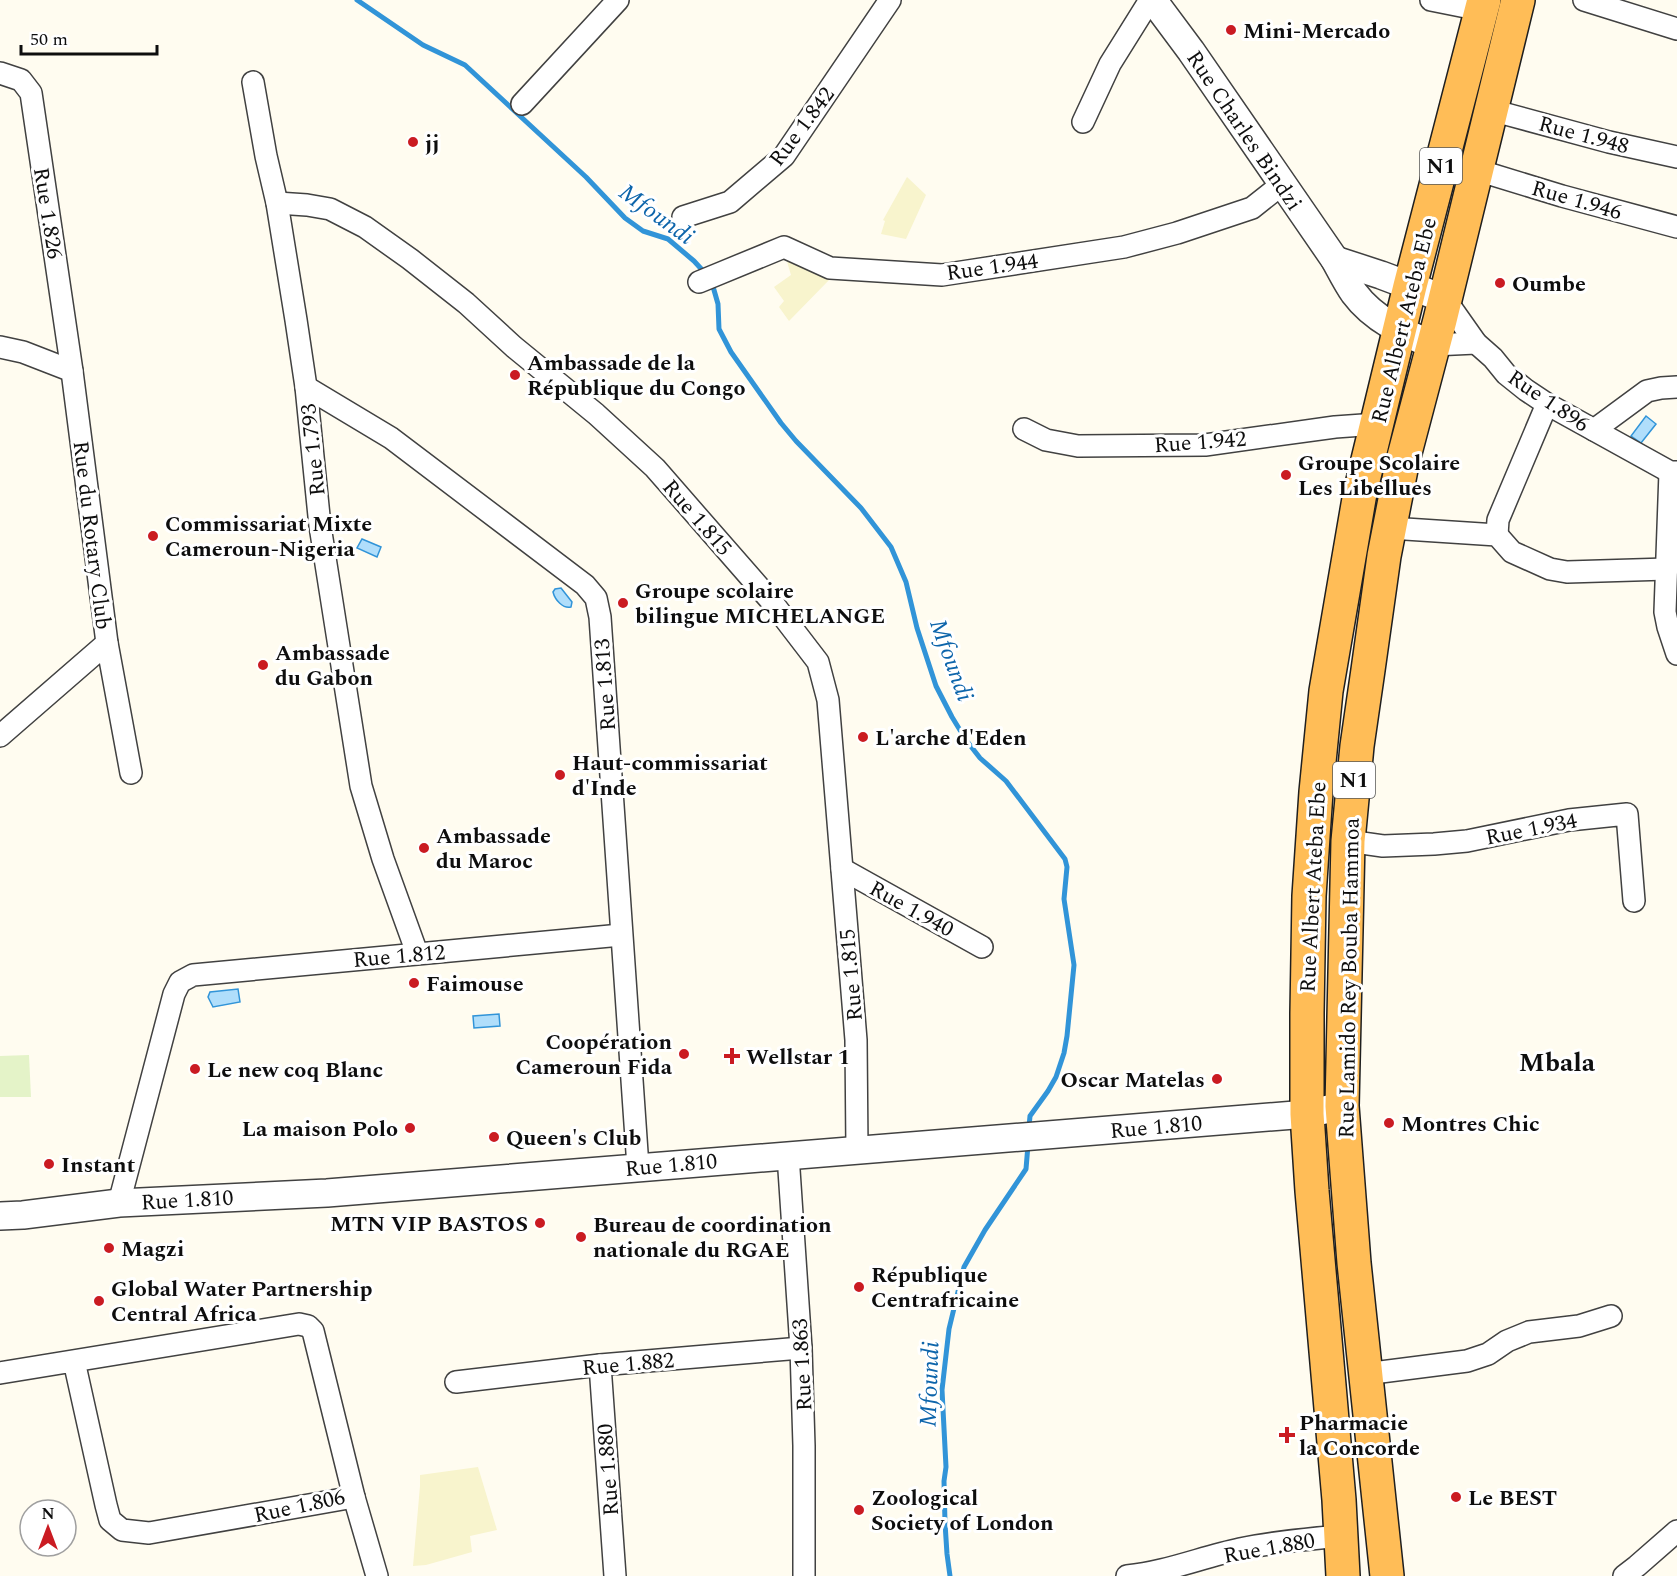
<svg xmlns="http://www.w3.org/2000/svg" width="1677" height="1576" font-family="Spectral,serif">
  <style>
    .farmland { fill: #f8f4cd }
    .pitch { fill: #e4f3c8 }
    .water { fill: #b0defb; stroke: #3194d8; stroke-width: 1.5 }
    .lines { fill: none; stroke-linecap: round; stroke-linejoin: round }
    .stream { stroke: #3194d8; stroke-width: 5 }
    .minor-casing { stroke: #414141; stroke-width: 24 }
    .tertiary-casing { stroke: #414141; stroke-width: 30 }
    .trunk-casing { stroke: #1f1f1f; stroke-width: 36 }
    .minor { stroke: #fff; stroke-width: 21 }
    .tertiary { stroke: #fff; stroke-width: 27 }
    .trunk { stroke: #ffbd57; stroke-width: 33 }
    .poi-dot { fill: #ca1b22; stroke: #fff; stroke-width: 2 }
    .labels { text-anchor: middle; stroke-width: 6; stroke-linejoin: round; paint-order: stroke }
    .shield { fill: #fff; stroke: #565656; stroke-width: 1.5 }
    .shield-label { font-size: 21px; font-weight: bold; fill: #0e0e0e }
    .poi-label { font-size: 22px; font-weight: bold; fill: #0e0e0e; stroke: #fff; text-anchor: start }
    .street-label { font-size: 22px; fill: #0e0e0e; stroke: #fff }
    .water-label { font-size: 24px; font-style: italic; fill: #0d65ab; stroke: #fff }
    .quarter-label { font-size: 26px; font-weight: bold; fill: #0e0e0e; stroke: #fff }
  </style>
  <rect width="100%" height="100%" fill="#fffcf0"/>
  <g class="farmland">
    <polygon points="907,177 926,195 906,239 881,234 885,221 883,220"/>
    <polygon points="785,255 830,279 789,321 779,307 784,301 774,287 791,275"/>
    <polygon points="478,1467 497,1530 470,1536 472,1552 426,1565 413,1566 420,1486 420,1475"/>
  </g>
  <polygon class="pitch" points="29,1055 31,1097 0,1097 0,1056"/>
  <g class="water">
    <polygon points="1646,416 1656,424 1641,443 1631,436"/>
    <polygon points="362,539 381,547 377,557 357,548"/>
    <path d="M 561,588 L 572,602 L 571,607 C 563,609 555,600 553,592 L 555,589 Z"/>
    <polygon points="238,989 240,1002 213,1007 208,997 210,992"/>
    <polygon points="499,1014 500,1026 474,1028 473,1016"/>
  </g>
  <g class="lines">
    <g class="stream">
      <polyline points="357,0 423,45 465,65 586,177 625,218 643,231 668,239 694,261 705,273"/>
      <polyline points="712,283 718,304 719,329 731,352 781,423 796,441 861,508 891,547 906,582 917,628 936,686 952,717 966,740 980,758 1006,781 1065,859 1067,867 1064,899 1074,965 1067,1036 1064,1053 1056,1077 1048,1091 1030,1116 1029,1127"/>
      <polyline points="950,1576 947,1554 945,1523 944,1481 946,1467 942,1390 949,1329 964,1267 985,1230 1026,1169 1028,1145"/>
    </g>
    <g class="minor-casing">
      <g id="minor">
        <polyline points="1431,0 1481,10"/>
        <polyline points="1584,0 1677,29"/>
        <polyline points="0,73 21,80 31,93 72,371"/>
        <polyline points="253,82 266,156 277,203 296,320 306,387 320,526 361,786 383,859 417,953"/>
        <polyline points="522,104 618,0"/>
        <polyline points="1491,110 1609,142 1677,157"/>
        <polyline points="1083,122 1110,64 1150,0"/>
        <polyline points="1477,170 1562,196 1677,227"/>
        <polyline points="277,203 307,205 330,209 365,227 410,259 466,303 514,347 596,414 655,468 772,602 818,662 828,700 856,1040 857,1150"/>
        <polyline points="683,217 730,202 784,156 890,0"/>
        <polyline points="699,282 784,247 830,268 942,275 1124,247 1177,233 1252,208 1281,185"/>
        <polyline points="1445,299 1476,343 1493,358 1506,374 1526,390 1547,404 1670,472 1677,472"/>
        <polyline points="1433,345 1476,343"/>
        <polyline points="0,347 23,352 72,371 107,643 131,773"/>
        <polyline points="306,387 391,438 585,585 596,598 600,617 638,1167"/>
        <polyline points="1024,429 1046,440 1078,446 1205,445 1335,427 1377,424"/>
        <polyline points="1594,430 1647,391 1661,388 1677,387"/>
        <polyline points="1670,472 1665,612 1668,627 1677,654"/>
        <polyline points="1390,528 1497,535 1512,552 1550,569 1567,572 1667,569"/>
        <polyline points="1497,535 1498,520 1547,404"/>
        <polyline points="0,736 107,643"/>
        <polyline points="1348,841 1383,846 1434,844 1467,841 1569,820 1627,814 1634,901"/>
        <polyline points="842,869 982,947"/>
        <polyline points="788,1155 801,1348 804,1446 804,1576"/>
        <polyline points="119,1203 174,994 180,982 193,975 621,935"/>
        <polyline points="600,1365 615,1576"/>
        <polyline points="0,1373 299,1324 308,1326 313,1331 354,1497 149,1533 122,1530 110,1520 106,1505 74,1361"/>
        <polyline points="1365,1374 1467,1361 1488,1354 1507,1341 1529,1332 1579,1326 1611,1316"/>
        <polyline points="456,1382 600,1365 801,1348"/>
        <polyline points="354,1497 377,1576"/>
        <path d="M 1127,1576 C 1167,1572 1202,1557 1240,1549 C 1273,1542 1307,1539 1341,1536"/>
        <polyline points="1624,1576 1637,1566 1677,1531"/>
      </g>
    </g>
    <g class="tertiary-casing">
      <g id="tertiary">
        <path d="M 1153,0 L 1191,51 L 1335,260 C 1341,271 1347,283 1354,293 C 1374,320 1404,333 1433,345"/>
        <polyline points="1335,260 1381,275 1445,299"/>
        <polyline points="0,1216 23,1215 119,1203 327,1193 1307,1114 1342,1106"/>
      </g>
    </g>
    <g class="trunk-casing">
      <g id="trunk">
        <polyline points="1343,1576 1339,1500 1312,1191 1307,1114 1307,1013 1309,896 1316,792 1326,691 1360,493 1410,286 1484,0"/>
        <polyline points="1387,1576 1354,1263 1342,1106 1348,841 1357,746 1368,670 1384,556 1402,464 1440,320 1518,0"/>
      </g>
    </g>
    <use href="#minor" class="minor"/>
    <use href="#tertiary" class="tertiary"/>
    <use href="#trunk" class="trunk"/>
  </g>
  <g class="poi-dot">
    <circle cx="1231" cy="30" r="6"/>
    <circle cx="413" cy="142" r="6"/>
    <circle cx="1500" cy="283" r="6"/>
    <circle cx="515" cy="375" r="6"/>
    <circle cx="1286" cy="475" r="6"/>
    <circle cx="153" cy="536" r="6"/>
    <circle cx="623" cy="603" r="6"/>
    <circle cx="263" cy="665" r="6"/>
    <circle cx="863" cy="737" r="6"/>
    <circle cx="560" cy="775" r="6"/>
    <circle cx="424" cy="848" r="6"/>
    <circle cx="414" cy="983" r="6"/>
    <circle cx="684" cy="1054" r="6"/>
    <path d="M729 1047h6v6h6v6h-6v6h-6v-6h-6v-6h6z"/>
    <circle cx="195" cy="1069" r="6"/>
    <circle cx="1217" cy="1079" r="6"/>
    <circle cx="1389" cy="1123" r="6"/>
    <circle cx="410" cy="1128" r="6"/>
    <circle cx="494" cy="1137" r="6"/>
    <circle cx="49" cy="1164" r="6"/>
    <circle cx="540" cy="1223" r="6"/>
    <circle cx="581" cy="1237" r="6"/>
    <circle cx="109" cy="1248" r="6"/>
    <circle cx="859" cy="1287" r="6"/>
    <circle cx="99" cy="1301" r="6"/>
    <path d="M1284 1426h6v6h6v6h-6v6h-6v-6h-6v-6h6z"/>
    <circle cx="1456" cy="1497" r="6"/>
    <circle cx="859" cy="1510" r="6"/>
  </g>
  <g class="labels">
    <g class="shield">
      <rect x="1420" y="148" width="42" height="36" rx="4.5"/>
      <rect x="1333" y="762" width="42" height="36" rx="4.5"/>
    </g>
    <g class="shield-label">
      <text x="1441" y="173">N1</text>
      <text x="1354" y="787">N1</text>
    </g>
    <g class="poi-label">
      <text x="1243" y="38">Mini-Mercado</text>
      <text x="425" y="150">jj</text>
      <text x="1512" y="291">Oumbe</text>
      <text x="527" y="370">Ambassade de la<tspan x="527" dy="25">République du Congo</tspan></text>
      <text x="1298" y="470">Groupe Scolaire<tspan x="1298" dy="25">Les Libellues</tspan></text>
      <text x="165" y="531">Commissariat Mixte<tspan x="165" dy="25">Cameroun-Nigeria</tspan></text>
      <text x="635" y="598">Groupe scolaire<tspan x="635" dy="25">bilingue MICHELANGE</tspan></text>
      <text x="275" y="660">Ambassade<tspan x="275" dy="25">du Gabon</tspan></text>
      <text x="875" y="745">L'arche d'Eden</text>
      <text x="572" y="770">Haut-commissariat<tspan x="572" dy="25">d'Inde</tspan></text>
      <text x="436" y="843">Ambassade<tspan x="436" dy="25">du Maroc</tspan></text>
      <text x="426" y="991">Faimouse</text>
      <text x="672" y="1049" text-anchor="end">Coopération<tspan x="672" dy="25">Cameroun Fida</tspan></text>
      <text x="746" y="1064">Wellstar 1</text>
      <text x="207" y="1077">Le new coq Blanc</text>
      <text x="1205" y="1087" text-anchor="end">Oscar Matelas</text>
      <text x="1401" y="1131">Montres Chic</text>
      <text x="398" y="1136" text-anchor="end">La maison Polo</text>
      <text x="506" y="1145">Queen's Club</text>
      <text x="61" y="1172">Instant</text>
      <text x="528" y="1231" text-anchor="end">MTN VIP BASTOS</text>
      <text x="593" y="1232">Bureau de coordination<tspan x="593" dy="25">nationale du RGAE</tspan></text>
      <text x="121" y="1256">Magzi</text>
      <text x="871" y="1282">République<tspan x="871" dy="25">Centrafricaine</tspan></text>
      <text x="111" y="1296">Global Water Partnership<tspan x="111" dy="25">Central Africa</tspan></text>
      <text x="1299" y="1430">Pharmacie<tspan x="1299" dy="25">la Concorde</tspan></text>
      <text x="871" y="1505">Zoological<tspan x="871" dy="25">Society of London</tspan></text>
      <text x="1468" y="1505">Le BEST</text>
    </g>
    <g class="street-label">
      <text transform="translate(801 126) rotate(-53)" y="8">Rue 1.842</text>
      <text transform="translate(1245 130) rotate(56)" y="8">Rue Charles Bindzi</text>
      <text transform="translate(1584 134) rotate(15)" y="8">Rue 1.948</text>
      <text transform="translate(1577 199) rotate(16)" y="8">Rue 1.946</text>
      <text transform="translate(49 213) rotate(81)" y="8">Rue 1.826</text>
      <text transform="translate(992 266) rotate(-8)" y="8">Rue 1.944</text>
      <text transform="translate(1403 320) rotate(-76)" y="8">Rue Albert Ateba Ebe</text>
      <text transform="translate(1549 400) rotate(34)" y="8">Rue 1.896</text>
      <text transform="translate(1200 441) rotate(-4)" y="8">Rue 1.942</text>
      <text transform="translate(312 450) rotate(-96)" y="8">Rue 1.793</text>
      <text transform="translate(698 517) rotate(49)" y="8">Rue 1.815</text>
      <text transform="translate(93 535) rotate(83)" y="8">Rue du Rotary Club</text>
      <text transform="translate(604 685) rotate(-94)" y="8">Rue 1.813</text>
      <text transform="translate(1531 828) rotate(-11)" y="8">Rue 1.934</text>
      <text transform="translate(1312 887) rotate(-87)" y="8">Rue Albert Ateba Ebe</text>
      <text transform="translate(912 908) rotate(29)" y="8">Rue 1.940</text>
      <text transform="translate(399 955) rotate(-5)" y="8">Rue 1.812</text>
      <text transform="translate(850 975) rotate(-95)" y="8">Rue 1.815</text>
      <text transform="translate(1348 978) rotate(-89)" y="8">Rue Lamido Rey Bouba Hammoa</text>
      <text transform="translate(1156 1126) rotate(-5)" y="8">Rue 1.810</text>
      <text transform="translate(671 1164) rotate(-5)" y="8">Rue 1.810</text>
      <text transform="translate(187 1199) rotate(-3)" y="8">Rue 1.810</text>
      <text transform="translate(628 1363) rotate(-5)" y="8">Rue 1.882</text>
      <text transform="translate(801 1365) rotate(-93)" y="8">Rue 1.863</text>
      <text transform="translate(607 1470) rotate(-94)" y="8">Rue 1.880</text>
      <text transform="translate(299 1505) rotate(-12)" y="8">Rue 1.806</text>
      <text transform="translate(1269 1547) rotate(-10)" y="8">Rue 1.880</text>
    </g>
    <g class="water-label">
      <text transform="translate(657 214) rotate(36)" y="8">Mfoundi</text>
      <text transform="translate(952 660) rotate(70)" y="8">Mfoundi</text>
      <text transform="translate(929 1384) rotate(-88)" y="8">Mfoundi</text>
    </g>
    <g class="quarter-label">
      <text x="1557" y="1071">Mbala</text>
    </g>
  </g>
  <g transform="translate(48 1528)"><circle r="28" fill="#ffffff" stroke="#9f9f9f" stroke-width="1.5"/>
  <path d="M0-4.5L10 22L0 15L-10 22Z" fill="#ca1b22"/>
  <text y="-9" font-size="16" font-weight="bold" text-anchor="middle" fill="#0e0e0e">N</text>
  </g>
  <path d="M21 45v9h136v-9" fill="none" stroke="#0e0e0e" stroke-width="3"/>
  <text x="30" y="45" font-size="18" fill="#0e0e0e" stroke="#ffffff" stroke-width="4.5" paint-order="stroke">50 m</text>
</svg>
